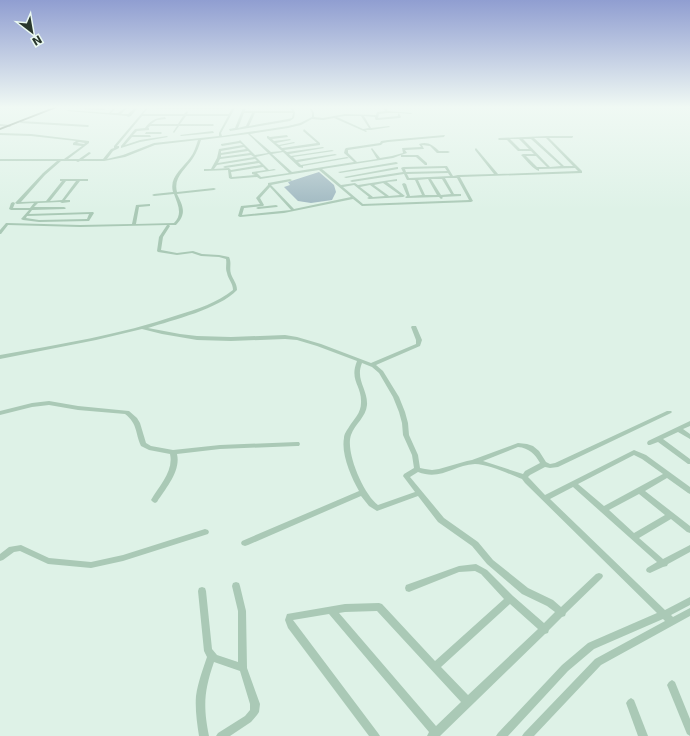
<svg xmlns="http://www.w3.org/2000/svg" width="690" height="736" font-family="'DejaVu Sans',sans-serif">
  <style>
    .green { fill: #9eb7c0 }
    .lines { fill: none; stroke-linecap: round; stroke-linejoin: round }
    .street { fill: #aac9b6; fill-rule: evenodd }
    .primary { fill: #5b7863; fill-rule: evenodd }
  </style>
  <rect width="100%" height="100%" fill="#def2e7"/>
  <polygon class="green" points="319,172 334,185 336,192 332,200 311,203 298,201 284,187 290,185 288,182"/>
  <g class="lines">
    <g class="street">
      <polygon points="84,107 104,108 105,109 104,110 83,109"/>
      <polygon points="115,107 117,107 111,113 118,113 126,107 128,107 121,114 128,114 136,107 138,107 131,116 128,117 127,116 67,111 68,110 109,113"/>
      <path d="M 147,107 L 149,107 L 143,114 L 184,114 L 187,111 L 188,112 L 187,114 L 229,114 L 232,108 L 227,108 L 226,107 L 246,107 L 245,111 L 292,111 L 290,107 L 292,107 L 295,112 L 294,118 L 290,121 L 230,131 L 229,129 L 235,128 L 243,108 L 235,108 L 221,133 L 222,136 L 288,126 L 300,123 L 312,117 L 312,113 L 309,107 L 311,107 L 314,113 L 314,117 L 323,118 L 345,114 L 376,115 L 377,112 L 385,111 L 384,109 L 387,107 L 389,107 L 386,109 L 388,111 L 412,113 L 411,114 L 399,113 L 401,117 L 400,118 L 376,120 L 375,119 L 375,117 L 364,116 L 371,128 L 389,126 L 390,127 L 371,130 L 365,130 L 367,131 L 366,132 L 334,118 L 323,120 L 312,119 L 301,125 L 288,128 L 250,134 L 271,152 L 282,151 L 267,138 L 267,136 L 268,136 L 270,137 L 287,135 L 288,137 L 272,139 L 274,141 L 290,139 L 291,140 L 276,143 L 279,145 L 294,142 L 295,143 L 280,146 L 282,148 L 317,143 L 303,131 L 304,129 L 320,143 L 320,145 L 284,150 L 287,152 L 323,147 L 324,148 L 289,154 L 291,156 L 332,150 L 334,151 L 293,157 L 296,160 L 335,154 L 337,155 L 298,162 L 301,165 L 347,157 L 349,158 L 303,166 L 303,168 L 299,167 L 283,152 L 272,154 L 292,172 L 354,162 L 344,153 L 345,149 L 346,148 L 380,143 L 381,141 L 388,140 L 445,135 L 444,137 L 388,142 L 383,143 L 381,145 L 348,150 L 348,153 L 357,162 L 377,159 L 371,149 L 372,148 L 380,158 L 392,156 L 403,153 L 402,148 L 421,147 L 419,144 C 427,141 433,145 439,151 L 448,151 L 450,152 L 448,153 L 437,153 L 430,146 L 422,145 L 424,149 L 405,150 L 407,153 L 401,155 L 418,155 L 427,163 L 427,165 L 425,165 L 416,157 L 401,157 L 401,155 L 393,158 L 322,169 L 341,185 L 355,183 L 358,185 L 397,179 L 397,181 L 387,182 L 405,196 L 403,197 L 369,199 L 367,198 L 369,197 L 354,185 L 343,187 L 363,204 L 469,200 L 457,178 L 445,178 L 454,194 L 461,194 L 461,196 L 442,197 L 443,198 L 441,199 L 439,197 L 406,198 L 405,197 L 407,196 L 402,184 L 404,183 L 406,184 L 410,196 L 422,195 L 415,180 L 407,180 L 404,174 L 352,182 L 350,181 L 352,180 L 403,172 L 401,168 L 403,167 L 446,166 L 447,166 L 453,176 L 458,175 L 494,174 L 475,150 L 475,149 L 476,148 L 498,174 L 578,171 L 575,168 L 539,169 L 539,171 C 533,169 527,161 521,155 L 523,154 L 534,154 L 531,151 L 518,151 L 507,140 L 499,140 L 498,139 L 499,138 L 547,136 L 573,136 L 573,137 L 572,138 L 549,138 L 582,171 L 582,173 L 460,177 L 473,201 L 471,202 L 362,206 L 353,199 L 284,213 L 240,217 L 238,216 L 241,206 L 260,204 L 256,198 L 268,185 L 268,183 L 290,179 L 292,180 L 291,181 L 271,185 L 294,209 L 351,197 L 319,170 L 260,179 L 257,177 L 231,179 L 229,178 L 228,170 L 204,171 L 204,169 L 211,169 L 217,158 L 219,149 L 243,145 L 240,143 L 222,146 L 221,145 L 221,144 L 239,141 L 240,140 L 255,155 L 268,153 L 248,134 L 201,140 C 199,146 197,152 193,158 C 186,169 173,177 177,192 L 214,188 L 216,189 L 214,190 L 177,194 C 183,206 187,214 176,225 L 169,225 L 170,226 L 163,237 L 161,250 L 177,253 L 193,251 L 202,254 L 219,255 L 229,257 C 232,263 229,268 231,274 C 233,280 237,283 237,290 C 219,309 173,320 148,328 L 180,334 L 197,336 L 231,337 L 285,335 L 297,337 L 321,344 L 371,363 L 416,344 L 416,340 L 411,327 L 412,326 L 416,326 L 422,340 L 420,346 L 376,365 L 383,371 L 399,397 L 405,412 L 408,423 L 409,435 L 418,455 L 420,468 L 425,469 L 432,470 L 439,469 L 467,461 L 472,460 L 518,443 L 527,444 L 533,446 L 539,451 L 546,462 L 550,464 L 555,463 L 667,411 L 671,411 L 672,412 L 671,413 L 558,467 L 550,468 L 545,467 L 530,475 L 528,477 L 530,479 L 545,495 L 634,450 L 646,455 L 690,487 L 690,494 L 688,493 L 667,478 L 645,491 L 690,526 L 690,533 L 687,532 L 671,519 L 639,538 L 663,559 L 690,545 L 690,552 L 668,564 L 667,566 L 663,567 L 650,573 L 647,572 L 646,570 L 647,568 L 657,562 L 573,487 L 550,499 L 665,610 L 690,597 L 690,605 L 671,615 L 673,617 L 690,608 L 690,616 L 601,665 L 534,736 L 522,736 L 524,733 L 595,659 L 665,621 L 663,619 L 594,649 L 568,671 L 508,736 L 496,736 L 498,733 L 562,665 L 588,643 L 657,613 L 525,483 L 522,479 C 509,474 488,464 475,464 C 453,465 441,481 418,472 L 410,477 L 444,518 L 478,542 L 493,560 L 528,588 L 553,600 L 561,607 L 596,574 L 599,573 L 602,574 L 603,576 L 602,578 L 566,613 L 565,616 L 562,617 L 549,630 L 548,633 L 545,634 L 440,736 L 427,736 L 429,732 L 329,614 L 293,620 L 378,733 L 380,736 L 369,736 L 288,628 L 285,620 L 287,614 L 345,604 L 379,603 L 382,604 L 435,661 L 504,599 L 481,574 L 475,571 L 459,572 L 409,592 L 406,591 L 405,588 L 406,585 L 459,566 L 476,564 L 487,570 L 513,596 L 544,623 L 555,612 L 547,606 L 522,594 L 487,564 L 472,546 L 438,522 L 418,496 L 377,511 L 369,506 L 361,496 L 248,545 L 245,546 L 242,545 L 241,543 L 242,541 L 359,491 C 351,477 341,454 344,438 C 344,434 347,430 349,427 C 354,419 361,413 361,403 C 362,385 349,381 357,361 L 317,346 L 297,340 L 285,339 L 231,341 L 197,340 L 162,334 L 142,329 L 96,340 L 0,359 L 0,355 C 60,344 120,335 178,315 C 197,309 217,303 233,290 C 233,283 228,279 227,273 C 225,268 227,264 226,259 L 219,257 L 201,256 L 192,253 L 177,255 L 158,252 L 157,251 L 159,237 L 167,225 L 80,227 L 8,225 L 1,234 L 0,234 L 0,230 L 6,223 L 7,223 L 80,225 L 132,224 L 136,205 L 149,204 L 150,204 L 150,206 L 139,207 L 136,224 L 174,223 C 183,214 178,205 174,194 L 154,196 L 152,195 L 154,194 L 173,192 C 169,177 182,169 190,158 C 194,153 196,146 198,140 L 155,145 L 125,157 L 104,161 L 80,161 L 78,162 L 76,161 L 61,161 L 45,175 L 21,202 L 46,201 L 62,181 L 60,181 L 60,179 L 88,179 L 88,181 L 80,181 L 65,200 L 70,200 L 70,202 L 62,203 L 60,202 L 38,203 L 34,207 L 64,207 L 66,208 L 65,209 L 32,210 L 29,214 L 93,212 L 94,213 L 89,221 L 39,222 L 23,220 L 21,219 L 29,210 L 11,210 L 9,209 L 11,203 L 13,202 L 15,203 L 13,208 L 30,208 L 34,203 L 17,204 L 15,203 L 43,173 L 57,161 L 0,161 L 0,159 L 64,159 L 82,146 L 73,145 L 73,143 L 76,141 L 31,136 L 0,135 L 0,133 L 31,134 L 89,141 L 89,143 L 68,159 L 79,159 L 89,152 L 91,153 L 90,154 L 83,159 L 103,159 L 111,149 L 114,148 L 114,146 ZM 244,113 L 252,113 L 246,126 L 238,128 ZM 255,113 L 293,113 L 292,118 L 288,119 L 249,126 ZM 387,113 L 399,113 L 398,114 L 398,116 L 378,118 L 379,114 ZM 142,116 L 183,116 L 178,124 L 151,124 L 157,120 L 166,119 L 165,117 C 155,118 150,121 145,128 L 135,129 L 121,146 L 121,148 L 140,142 L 168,137 L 167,136 L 140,140 L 125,145 L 132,137 L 151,137 L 150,135 L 133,135 L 137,131 L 149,130 L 149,128 L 148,128 L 150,126 L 177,126 L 173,132 L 174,133 L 179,126 L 213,126 L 214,125 L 213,124 L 180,124 L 186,116 L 228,116 L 219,133 L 219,136 L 154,143 L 123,155 L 107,159 L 113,151 L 119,148 L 119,146 L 117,146 ZM 345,116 L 361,116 L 369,128 L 363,129 L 337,117 ZM 534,138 L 546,138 L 573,166 L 564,166 ZM 510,139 L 519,139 L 529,149 L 520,149 ZM 523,139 L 531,139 L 561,166 L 550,167 ZM 79,142 L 85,143 L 84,144 L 77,143 ZM 244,147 L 246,149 L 221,153 L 221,151 ZM 248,151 L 250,153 L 221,157 L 221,155 ZM 269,154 L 289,173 L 261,177 L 257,173 L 276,170 L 274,169 L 269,170 L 256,157 ZM 251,155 L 254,157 L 218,163 L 220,159 ZM 526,156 L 536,156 L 547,167 L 537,167 ZM 255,159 L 257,161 L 225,166 L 223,167 L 225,168 L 259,163 L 261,165 L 231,170 L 229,168 L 214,169 L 217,165 ZM 263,167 L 266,170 L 252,172 L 252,174 L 255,175 L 232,177 L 231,172 ZM 445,168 L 447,171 L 406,172 L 405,169 ZM 448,173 L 450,176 L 409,178 L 407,174 ZM 428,179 L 437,195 L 425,195 L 418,180 ZM 431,179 L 442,179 L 451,194 L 441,195 ZM 66,181 L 76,181 L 62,200 L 50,201 ZM 383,183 L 400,195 L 389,196 L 374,185 ZM 370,185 L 385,196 L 373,197 L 360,187 ZM 270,187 L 291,210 L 242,215 L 244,208 L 263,206 L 264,205 L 260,198 ZM 89,214 L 87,219 L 39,220 L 26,218 L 27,216 ZM 362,363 L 372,367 L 379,373 L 393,397 L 399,412 L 402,423 L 403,435 L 412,455 L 414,468 L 404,474 L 403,476 L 415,492 L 378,505 C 364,495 345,452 351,435 C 355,424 366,417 367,405 C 368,389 355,380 362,363 ZM 518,447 C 529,448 535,454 540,463 L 525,471 L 523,474 L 483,461 ZM 634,455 L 642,459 L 663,474 L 604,506 L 578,484 ZM 639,494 L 665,515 L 634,533 L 609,510 ZM 510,604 L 538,629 L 468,695 L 441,667 ZM 377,611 L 461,702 L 436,726 L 339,613 L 345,612 Z"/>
      <polygon points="158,107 222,107 223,108 222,109 157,109"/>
      <polygon points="21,121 88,125 89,126 88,127 20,123"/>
      <polygon points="0,124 10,125 11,126 10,127 0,126"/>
      <polygon points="213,131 214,133 181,136 180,135"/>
      <polygon points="146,132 161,132 162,133 161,134 145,134"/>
      <polygon points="396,162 398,163 397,164 340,173 338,172"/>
      <polygon points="397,167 398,167 398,169 346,178 344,177"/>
      <polygon points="276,205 278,206 277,207 258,209 256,208 258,207"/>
      <path d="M 49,401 L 78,406 L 129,411 L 137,418 L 140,423 L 146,443 L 151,446 L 173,450 L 220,445 L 297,442 L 299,442 L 300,444 L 299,446 L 297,446 L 220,449 L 177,454 C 181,471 166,488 157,502 L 155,503 L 153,502 L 151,500 C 159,486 174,471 170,454 L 149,450 L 141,446 C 135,433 138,424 125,414 L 78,410 L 49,405 L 32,407 L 0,415 L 0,411 L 32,403 Z"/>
      <polygon points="690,421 690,426 683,429 690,434 690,439 678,432 663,439 690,459 690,464 688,464 658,442 650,445 648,445 647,443 648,441"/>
      <polygon points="205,529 208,530 209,532 208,534 123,561 91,568 48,564 20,551 14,552 3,560 0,561 0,554 9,547 21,545 49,558 91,562 123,555"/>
      <path d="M 236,582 L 239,583 L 240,586 L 246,611 L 247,668 L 260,704 L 259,712 L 257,715 L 251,722 L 230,736 L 216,736 L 218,733 L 245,716 L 250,710 L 250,704 L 240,671 L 214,662 C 204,691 203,706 209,736 L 199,736 C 197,723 195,709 196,696 C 198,682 203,669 207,657 L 204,651 L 198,591 L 199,588 L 202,587 L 205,588 L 206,591 L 212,649 L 217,655 L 238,662 L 238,611 L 232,586 L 233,583 Z"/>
      <polygon points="672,680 675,682 690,719 690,736 687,734 667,685 669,682"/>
      <polygon points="631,698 634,700 648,736 638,736 626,703 628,700"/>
    </g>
    <polygon class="primary" points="54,107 59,107 0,130 0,128"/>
  </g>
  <linearGradient id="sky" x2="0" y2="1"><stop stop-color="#909ed1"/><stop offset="0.51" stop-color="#f0f9f4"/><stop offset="1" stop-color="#f0f9f4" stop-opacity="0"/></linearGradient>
  <rect width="690" height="210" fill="url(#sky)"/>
  <g transform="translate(32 32) rotate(149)" stroke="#eaf9f1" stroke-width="3" paint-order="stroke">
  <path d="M0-3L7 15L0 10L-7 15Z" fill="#29372d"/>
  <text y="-6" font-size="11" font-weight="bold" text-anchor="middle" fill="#29372d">N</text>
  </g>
</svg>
